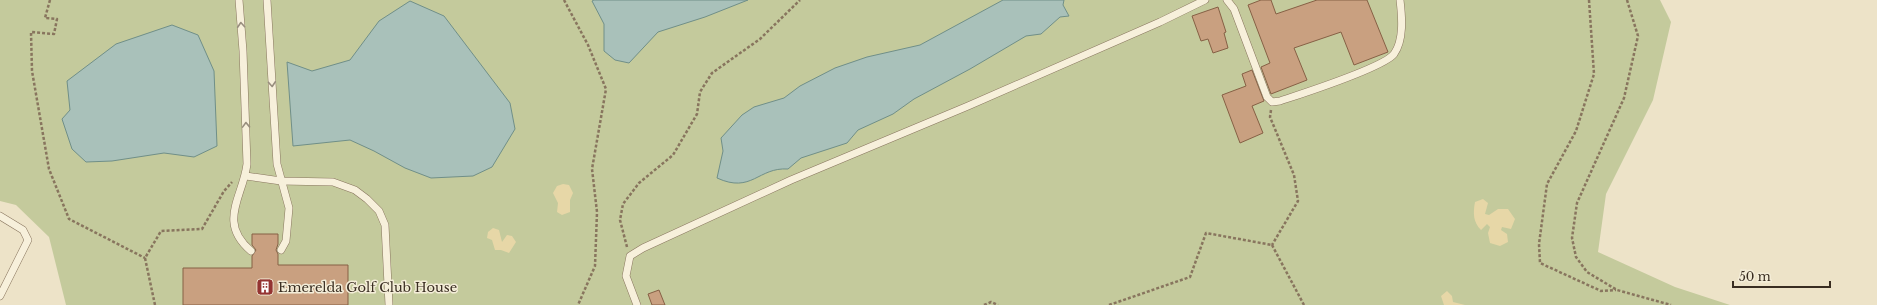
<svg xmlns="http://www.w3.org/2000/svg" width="1877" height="305" font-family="'Libre Baskerville',serif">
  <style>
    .green { fill: #c4ca9c }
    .sand { fill: #e7d7a7 }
    .water { fill: #a9c1ba; stroke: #708f88 }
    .building { fill: #c9a080; stroke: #866045 }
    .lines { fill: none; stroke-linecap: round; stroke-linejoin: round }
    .service-casing { stroke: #88755e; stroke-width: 8 }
    .path { stroke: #88755e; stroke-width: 2.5; stroke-dasharray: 3 2; stroke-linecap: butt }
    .service { stroke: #f7f0db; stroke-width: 7 }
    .oneway { stroke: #988e7e }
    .labels { text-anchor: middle; stroke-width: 3; stroke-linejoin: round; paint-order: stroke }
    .poi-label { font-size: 13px; fill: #392d21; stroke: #f4edd8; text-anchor: start }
  </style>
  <rect width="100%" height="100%" fill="#ede3c8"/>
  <polygon class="green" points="0,0 1660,0 1671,22 1653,100 1606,194 1598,252 1675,287 1730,305 66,305 49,237 16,205 0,201"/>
  <g class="sand">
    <polygon points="563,184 569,185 573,193 570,200 570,212 562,215 557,212 558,203 553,193 557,186"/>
    <path d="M 1483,199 L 1488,203 L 1485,214 L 1489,215 L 1498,209 L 1508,209 L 1515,219 L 1511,229 L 1502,227 L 1501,230 L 1507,234 L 1508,242 L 1500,246 L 1490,243 L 1488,233 L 1490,227 L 1487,224 L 1481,230 C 1473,222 1473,213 1475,202 Z"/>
    <polygon points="493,228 499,230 502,242 507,235 512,236 516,242 509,253 501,250 495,250 492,240 487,238 488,232"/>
    <polygon points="1447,291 1452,296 1453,302 1465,305 1444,305 1441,296"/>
  </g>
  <g class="water">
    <polygon points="594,0 748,0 705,17 658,32 629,63 615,60 604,51 604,24 592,1"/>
    <path d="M 1003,0 L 1064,0 L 1063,5 L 1069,16 L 1060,17 L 1041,34 L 1026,36 L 970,69 L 914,99 L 893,114 L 858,130 L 847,143 L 801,158 L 788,169 C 758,167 752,194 717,178 L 723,151 L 721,138 L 742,115 L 754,107 L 784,98 L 800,86 L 835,68 L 867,57 L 920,45 Z"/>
    <polygon points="410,1 444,16 510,103 515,129 492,167 473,176 431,178 405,168 374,151 350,140 293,146 287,62 312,71 350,60 379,21"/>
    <polygon points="172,25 198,35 214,71 217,146 194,157 164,153 112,161 86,162 72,149 62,119 70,110 67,81 116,44"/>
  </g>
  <g class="building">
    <polygon points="1261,0 1271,0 1276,14 1317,0 1367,0 1388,52 1354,65 1341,32 1294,48 1307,80 1271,94 1261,67 1270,63 1248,5"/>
    <polygon points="1218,7 1226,32 1224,33 1228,48 1213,53 1208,39 1201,41 1192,16"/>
    <polygon points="1252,70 1264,101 1252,106 1263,133 1240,143 1222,95 1246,86 1242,74"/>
    <polygon points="252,234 278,234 278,244 276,250 278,254 278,265 348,265 348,305 183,305 183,268 252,268 252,256 256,250 252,245"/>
    <polygon points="659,290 665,305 652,305 648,294"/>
  </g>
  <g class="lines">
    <g class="service-casing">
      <g id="service">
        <path d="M 239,0 L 243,51 L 247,164 C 243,197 217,222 251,251"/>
        <polyline points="267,0 277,164 289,208 286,241 281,250"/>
        <path d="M 1227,0 L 1234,9 L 1267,97 L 1272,102 L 1280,101 C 1301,94 1383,68 1394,54 C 1404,40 1402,17 1400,0"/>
        <polyline points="246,176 281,181 333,182 355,190 367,199 379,211 385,225 389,305"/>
        <polyline points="0,216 23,230 28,240 0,296"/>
        <polyline points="637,305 626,276 630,256 643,248 791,180 968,106 1160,22 1205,0"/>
      </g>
    </g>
    <g class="path">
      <polyline points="50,0 45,18 57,19 54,34 31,32 32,71 49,169 69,219 145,258"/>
      <polyline points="564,0 588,45 606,89 592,169 597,212 595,266 578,305"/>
      <polyline points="1589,0 1594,74 1576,131 1547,184 1539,244 1540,263 1601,291 1616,290"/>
      <polyline points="1627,0 1638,36 1624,98 1577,203 1572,238 1576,257 1587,272 1617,290 1671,305"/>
      <polyline points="1271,110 1270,117 1294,175 1298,201 1272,245"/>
      <polyline points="1272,245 1304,305"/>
      <polyline points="627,247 620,220 623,204 639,183 673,155 697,114 700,92 712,73 760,39 800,0"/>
      <polyline points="155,305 145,258 161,231 202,229 224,191 232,182"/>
      <polyline points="984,305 991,302 998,305"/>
      <polyline points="1109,305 1190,277 1206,233 1272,245"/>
    </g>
    <use href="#service" class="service"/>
  </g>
  <defs><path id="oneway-chevron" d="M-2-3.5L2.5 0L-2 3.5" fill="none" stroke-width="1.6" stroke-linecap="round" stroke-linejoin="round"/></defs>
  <g class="oneway">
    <use href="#oneway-chevron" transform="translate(241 25) rotate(-94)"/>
    <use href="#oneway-chevron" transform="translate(272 84) rotate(86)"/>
    <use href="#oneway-chevron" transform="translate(246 125) rotate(-92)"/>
  </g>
  <defs>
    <g id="building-square" transform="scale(0.9)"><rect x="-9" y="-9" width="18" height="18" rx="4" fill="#943331" stroke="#f4edd8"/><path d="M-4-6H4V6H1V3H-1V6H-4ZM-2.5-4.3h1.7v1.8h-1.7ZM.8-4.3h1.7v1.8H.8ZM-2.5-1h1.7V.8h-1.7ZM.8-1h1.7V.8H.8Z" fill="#fff"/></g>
  </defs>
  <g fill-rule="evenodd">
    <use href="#building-square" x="265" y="287"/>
  </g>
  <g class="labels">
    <g class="poi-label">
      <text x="278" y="292">Emerelda Golf Club House</text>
    </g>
  </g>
  <path d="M1733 281v6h97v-6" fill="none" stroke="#392d21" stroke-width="2"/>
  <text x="1739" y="281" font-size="12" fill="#392d21" stroke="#f4edd8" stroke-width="3" paint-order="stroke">50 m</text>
</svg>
